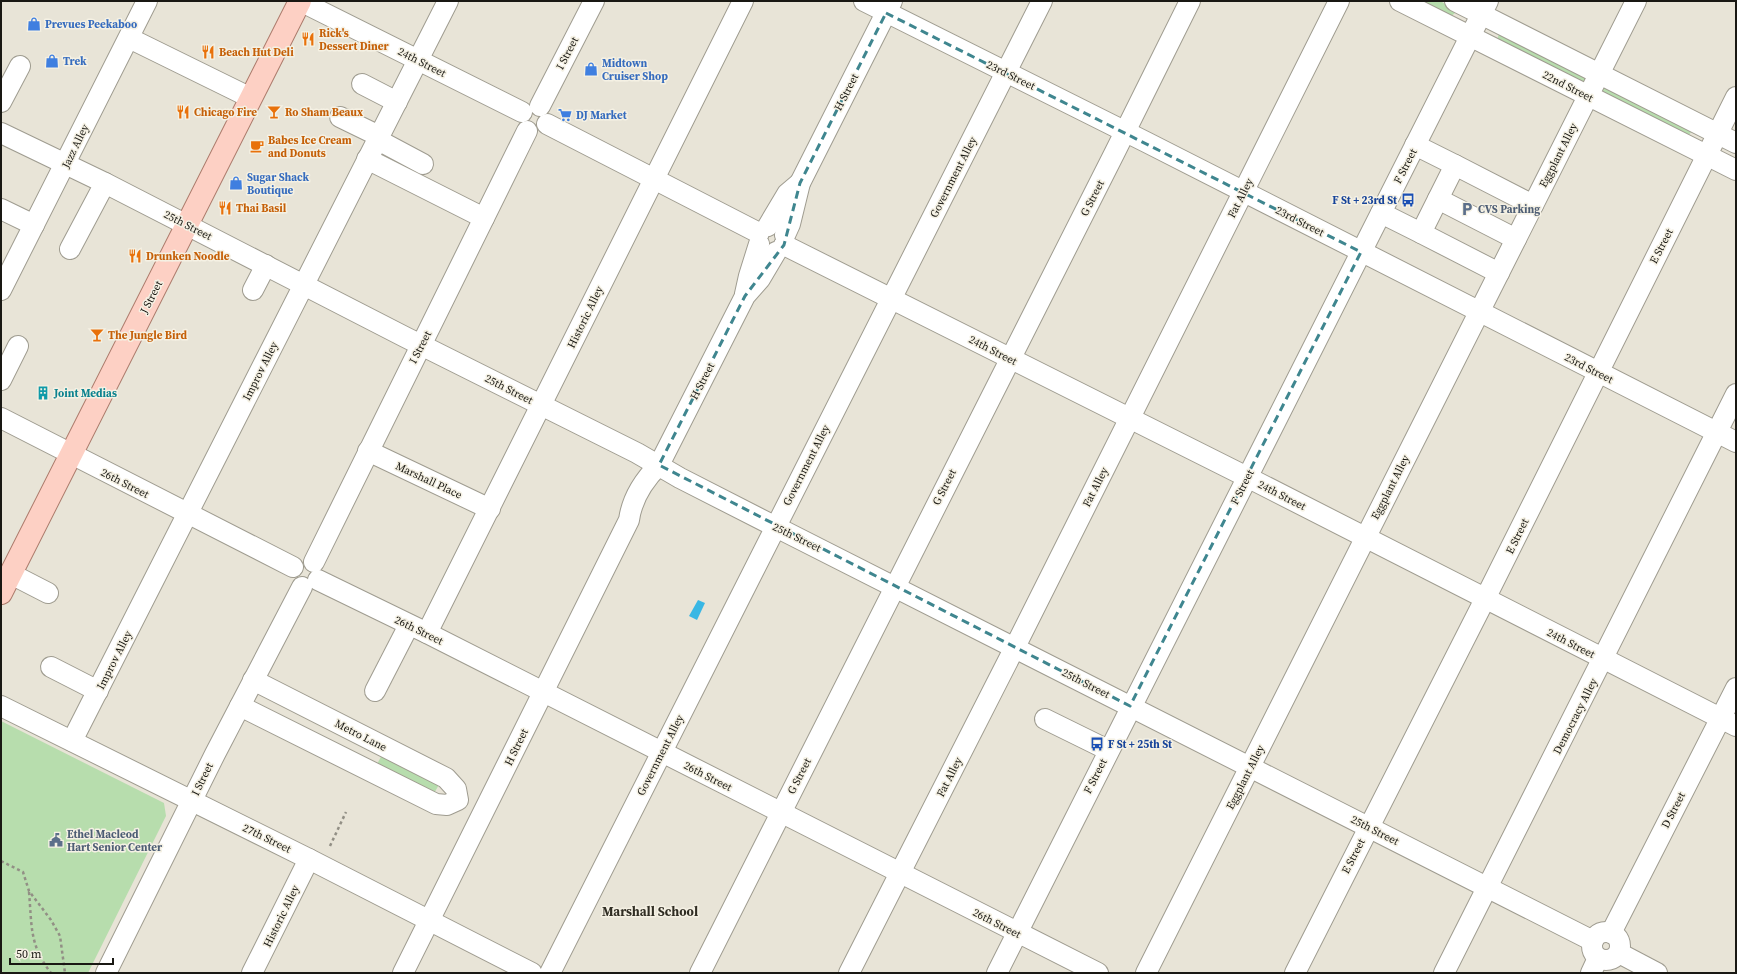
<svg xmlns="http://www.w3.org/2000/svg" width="1737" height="974" font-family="'Source Serif 4',serif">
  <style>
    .green { fill: #b7ddad }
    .water { fill: #39b7e4 }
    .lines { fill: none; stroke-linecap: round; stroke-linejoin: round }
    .minor-casing { stroke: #9f9c90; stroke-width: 22 }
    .major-casing { stroke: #ac7b6c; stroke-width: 24 }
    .path { stroke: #928f85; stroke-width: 2.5; stroke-dasharray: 3 3; stroke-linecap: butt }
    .minor { stroke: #fff; stroke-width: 20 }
    .major { stroke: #fdd0c4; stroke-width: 22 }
    .marked { fill: none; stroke: #3f868f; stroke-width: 3; stroke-dasharray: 8 5; stroke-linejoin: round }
    .labels { text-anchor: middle; stroke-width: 3; stroke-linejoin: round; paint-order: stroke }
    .shop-label { font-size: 11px; font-weight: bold; fill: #366cbe; stroke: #f5f1e4; text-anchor: start }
    .food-label { font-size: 11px; font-weight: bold; fill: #c56008; stroke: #f5f1e4; text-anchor: start }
    .street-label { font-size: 11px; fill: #191813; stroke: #f5f1e4 }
    .transit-label { font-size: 11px; font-weight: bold; fill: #164399; stroke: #f5f1e4; text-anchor: end }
    .service-label { font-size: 11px; font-weight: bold; fill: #4e5e75; stroke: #f5f1e4; text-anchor: start }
    .culture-label { font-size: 11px; font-weight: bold; fill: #0d838f; stroke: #f5f1e4; text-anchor: start }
    .quarter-label { font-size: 13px; font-weight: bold; fill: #302d23; stroke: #f5f1e4 }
  </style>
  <rect width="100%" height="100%" fill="#e8e4d7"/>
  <g class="green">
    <polygon points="1417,1 1440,1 1453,8 1455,13 1450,17"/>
    <polygon points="1499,34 1587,76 1586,84 1497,40"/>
    <polygon points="1602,86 1692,131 1688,136 1599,90"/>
    <polygon points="1,721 164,803 166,816 88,973 5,973 1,971"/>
    <polygon points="384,751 441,781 432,797 375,768"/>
  </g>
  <polygon class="water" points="698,600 705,603 697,620 689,616"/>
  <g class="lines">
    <g class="minor-casing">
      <g id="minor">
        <polyline points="300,1 522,112"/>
        <polyline points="864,1 1146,142 1736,442"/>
        <polyline points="1400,1 1736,170"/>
        <polyline points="1455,1 1736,143"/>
        <polyline points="129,38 251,98"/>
        <polyline points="362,84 397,102"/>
        <polyline points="1,102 20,66"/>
        <polyline points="540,106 594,1"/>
        <polyline points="340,117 379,136"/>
        <polyline points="547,124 759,233"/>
        <polyline points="1,133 105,183 405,337 637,453 680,478 776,527 1593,941"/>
        <polyline points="378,140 423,164"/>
        <polyline points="1415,145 1455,165"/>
        <polyline points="367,159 484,218"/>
        <polyline points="1438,199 1516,239"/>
        <polyline points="1,209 34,225"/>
        <polyline points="1381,213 1421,233"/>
        <polyline points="768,226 787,194 800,183"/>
        <polyline points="785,235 790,224 800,183 892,1"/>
        <polyline points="784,245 1247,477 1736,726"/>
        <polyline points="70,249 105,183"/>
        <polyline points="1499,273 1421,233 1455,165 1533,205"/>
        <polyline points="1,290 147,1"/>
        <polyline points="253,290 266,265"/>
        <polyline points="745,294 749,276 759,244"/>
        <polyline points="1,380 18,346"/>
        <polyline points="1,418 293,567"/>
        <polyline points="368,451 490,509"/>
        <polyline points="314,562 527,131"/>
        <polyline points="11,574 48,593"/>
        <polyline points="318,580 427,633 1098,973"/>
        <polyline points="427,633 743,1"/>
        <polyline points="51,667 98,691"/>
        <polyline points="375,691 409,625"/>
        <polyline points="1,706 309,859 532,973"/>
        <polyline points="240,706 436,804 447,805 458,800 456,789 446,778 253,680"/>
        <polyline points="1045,719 1108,750"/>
        <polyline points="72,741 448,1"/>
        <circle cx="1606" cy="946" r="14"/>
        <polyline points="1611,933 1736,688"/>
        <polyline points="1619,953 1657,973"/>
        <polyline points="106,973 215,754 302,587"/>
        <polyline points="252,973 309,859"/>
        <path d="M 403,973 L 629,520 C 632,498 643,481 659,465 L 745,296 L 760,279 L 776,252"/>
        <polyline points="550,973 1042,1"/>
        <polyline points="700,973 1115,152 1190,1"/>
        <polyline points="849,973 1015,647 1339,1"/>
        <polyline points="997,973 1488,1"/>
        <polyline points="1146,973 1636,1"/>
        <polyline points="1295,973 1485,599 1736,97"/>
        <polyline points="1444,973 1736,394"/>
        <polyline points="1591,973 1598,958"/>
      </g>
    </g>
    <g class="major-casing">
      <polyline id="major" points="1,593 300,1"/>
    </g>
    <g class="path">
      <polyline points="330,846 346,812"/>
      <polyline points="1,861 23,872 29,891 51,920 60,936 65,973"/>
      <path d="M 29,892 C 32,925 29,945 51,973"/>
    </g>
    <use href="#minor" class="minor"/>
    <use href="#major" class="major"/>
  </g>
  <path class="marked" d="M 886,13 L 1361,252 L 1130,706 L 659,465 L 745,296 L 784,245 L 800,183 Z"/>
  <defs>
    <g id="shop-bare" transform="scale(1.08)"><path d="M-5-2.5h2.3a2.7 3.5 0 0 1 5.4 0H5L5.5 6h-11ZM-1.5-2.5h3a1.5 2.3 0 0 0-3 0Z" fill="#3f7fe0" stroke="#f5f1e4" stroke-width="2.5" paint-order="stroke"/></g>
    <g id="restaurant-bare" transform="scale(1.08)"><path d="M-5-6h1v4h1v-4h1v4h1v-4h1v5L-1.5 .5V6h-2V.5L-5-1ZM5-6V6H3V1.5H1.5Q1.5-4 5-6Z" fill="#e8710a" stroke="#f5f1e4" stroke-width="2.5" paint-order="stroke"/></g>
    <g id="bar-bare" transform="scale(1.08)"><path d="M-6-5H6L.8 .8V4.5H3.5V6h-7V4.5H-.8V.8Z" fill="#e8710a" stroke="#f5f1e4" stroke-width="2.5" paint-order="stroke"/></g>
    <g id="supermarket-bare" transform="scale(1.08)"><path d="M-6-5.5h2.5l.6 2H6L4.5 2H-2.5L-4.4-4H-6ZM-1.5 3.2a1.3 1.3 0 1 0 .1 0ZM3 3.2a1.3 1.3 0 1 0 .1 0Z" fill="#3f7fe0" stroke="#f5f1e4" stroke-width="2.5" paint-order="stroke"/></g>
    <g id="cafe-bare" transform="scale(1.08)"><path d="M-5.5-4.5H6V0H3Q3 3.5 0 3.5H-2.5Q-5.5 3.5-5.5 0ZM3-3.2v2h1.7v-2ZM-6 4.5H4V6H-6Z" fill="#e8710a" stroke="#f5f1e4" stroke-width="2.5" paint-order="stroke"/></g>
    <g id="bus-bare" transform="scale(1.08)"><path d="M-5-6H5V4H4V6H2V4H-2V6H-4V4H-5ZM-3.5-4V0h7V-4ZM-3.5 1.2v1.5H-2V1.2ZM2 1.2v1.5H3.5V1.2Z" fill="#1a4fb4" stroke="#f5f1e4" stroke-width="2.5" paint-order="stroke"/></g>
    <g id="parking-bare" transform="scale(1.08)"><path d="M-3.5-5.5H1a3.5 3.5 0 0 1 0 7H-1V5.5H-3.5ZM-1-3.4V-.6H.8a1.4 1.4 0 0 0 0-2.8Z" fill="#5c6f8a" stroke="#f5f1e4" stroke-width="2.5" paint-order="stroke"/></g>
    <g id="building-bare" transform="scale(1.08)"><path d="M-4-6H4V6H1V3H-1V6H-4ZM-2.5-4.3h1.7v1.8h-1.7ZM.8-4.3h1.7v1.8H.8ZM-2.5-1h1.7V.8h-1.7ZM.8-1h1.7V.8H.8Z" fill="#0f9aa8" stroke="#f5f1e4" stroke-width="2.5" paint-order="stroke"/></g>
    <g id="civic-bare" transform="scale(1.08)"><path d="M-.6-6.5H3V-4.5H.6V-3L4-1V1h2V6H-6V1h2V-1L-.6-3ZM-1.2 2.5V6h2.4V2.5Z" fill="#5c6f8a" stroke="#f5f1e4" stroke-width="2.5" paint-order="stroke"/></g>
  </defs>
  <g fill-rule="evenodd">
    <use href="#shop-bare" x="34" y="24"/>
    <use href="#restaurant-bare" x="308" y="39"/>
    <use href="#restaurant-bare" x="208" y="52"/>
    <use href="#shop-bare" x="52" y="61"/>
    <use href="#shop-bare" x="591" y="69"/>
    <use href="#restaurant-bare" x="183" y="112"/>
    <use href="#bar-bare" x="274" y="112"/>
    <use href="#supermarket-bare" x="565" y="115"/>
    <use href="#cafe-bare" x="257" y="146"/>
    <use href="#shop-bare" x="236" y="183"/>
    <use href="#bus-bare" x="1408" y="200"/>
    <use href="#restaurant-bare" x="225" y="208"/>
    <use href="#parking-bare" x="1467" y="209"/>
    <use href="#restaurant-bare" x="135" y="256"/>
    <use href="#bar-bare" x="97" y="335"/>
    <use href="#building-bare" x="43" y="393"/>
    <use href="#bus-bare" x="1097" y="744"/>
    <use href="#civic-bare" x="56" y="840"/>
  </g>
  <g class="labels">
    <g class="shop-label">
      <text x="45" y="28">Prevues Peekaboo</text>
      <text x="63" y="65">Trek</text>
      <text x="602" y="67">Midtown<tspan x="602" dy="13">Cruiser Shop</tspan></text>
      <text x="576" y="119">DJ Market</text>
      <text x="247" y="181">Sugar Shack<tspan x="247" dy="13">Boutique</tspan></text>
    </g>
    <g class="food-label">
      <text x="319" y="37">Rick's<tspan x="319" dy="13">Dessert Diner</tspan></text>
      <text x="219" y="56">Beach Hut Deli</text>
      <text x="194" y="116">Chicago Fire</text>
      <text x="285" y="116">Ro Sham Beaux</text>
      <text x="268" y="144">Babes Ice Cream<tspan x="268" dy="13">and Donuts</tspan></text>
      <text x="236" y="212">Thai Basil</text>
      <text x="146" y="260">Drunken Noodle</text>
      <text x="108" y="339">The Jungle Bird</text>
    </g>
    <g class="street-label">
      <text transform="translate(567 53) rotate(-63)" y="4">I Street</text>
      <text transform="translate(422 62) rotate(27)" y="4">24th Street</text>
      <text transform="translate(1011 75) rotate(26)" y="4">23rd Street</text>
      <text transform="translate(1568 86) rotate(27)" y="4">22nd Street</text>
      <text transform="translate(846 92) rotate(-63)" y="4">H Street</text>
      <text transform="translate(75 146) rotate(-64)" y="4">Jazz Alley</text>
      <text transform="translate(1558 155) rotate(-63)" y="4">Eggplant Alley</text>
      <text transform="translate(1405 166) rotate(-63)" y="4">F Street</text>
      <text transform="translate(953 177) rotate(-63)" y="4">Government Alley</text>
      <text transform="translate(1092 198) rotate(-63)" y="4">G Street</text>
      <text transform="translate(1240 198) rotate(-63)" y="4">Fat Alley</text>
      <text transform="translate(1300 221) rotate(27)" y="4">23rd Street</text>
      <text transform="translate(188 225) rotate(27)" y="4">25th Street</text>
      <text transform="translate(1661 246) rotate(-63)" y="4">E Street</text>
      <text transform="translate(151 297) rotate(-63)" y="4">J Street</text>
      <text transform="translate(585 317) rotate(-64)" y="4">Historic Alley</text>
      <text transform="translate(420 347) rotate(-63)" y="4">I Street</text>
      <text transform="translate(993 350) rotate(27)" y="4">24th Street</text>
      <text transform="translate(1589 368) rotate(27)" y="4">23rd Street</text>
      <text transform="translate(260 371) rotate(-63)" y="4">Improv Alley</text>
      <text transform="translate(702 381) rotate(-63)" y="4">H Street</text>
      <text transform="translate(509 389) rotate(27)" y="4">25th Street</text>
      <text transform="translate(806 465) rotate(-63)" y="4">Government Alley</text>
      <text transform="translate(429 480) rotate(25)" y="4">Marshall Place</text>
      <text transform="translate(125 483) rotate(27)" y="4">26th Street</text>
      <text transform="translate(944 487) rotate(-63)" y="4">G Street</text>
      <text transform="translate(1095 487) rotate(-63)" y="4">Fat Alley</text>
      <text transform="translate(1242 487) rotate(-63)" y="4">F Street</text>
      <text transform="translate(1390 487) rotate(-63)" y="4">Eggplant Alley</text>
      <text transform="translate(1282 495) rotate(27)" y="4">24th Street</text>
      <text transform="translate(1517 536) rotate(-64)" y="4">E Street</text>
      <text transform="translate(797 537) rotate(26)" y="4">25th Street</text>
      <text transform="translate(419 630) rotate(26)" y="4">26th Street</text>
      <text transform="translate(1571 643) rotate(27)" y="4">24th Street</text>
      <text transform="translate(114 660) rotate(-63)" y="4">Improv Alley</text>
      <text transform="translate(1086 683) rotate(27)" y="4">25th Street</text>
      <text transform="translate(1575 716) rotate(-63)" y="4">Democracy Alley</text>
      <text transform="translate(361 735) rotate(27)" y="4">Metro Lane</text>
      <text transform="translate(516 747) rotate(-64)" y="4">H Street</text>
      <text transform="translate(660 755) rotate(-63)" y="4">Government Alley</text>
      <text transform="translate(708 776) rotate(27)" y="4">26th Street</text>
      <text transform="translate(799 776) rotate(-63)" y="4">G Street</text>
      <text transform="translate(1095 776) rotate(-63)" y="4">F Street</text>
      <text transform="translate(949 777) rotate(-63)" y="4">Fat Alley</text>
      <text transform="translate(1245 777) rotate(-63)" y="4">Eggplant Alley</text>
      <text transform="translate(202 779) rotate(-64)" y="4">I Street</text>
      <text transform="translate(1673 810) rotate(-63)" y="4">D Street</text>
      <text transform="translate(1375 830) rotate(27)" y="4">25th Street</text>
      <text transform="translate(267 838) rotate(26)" y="4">27th Street</text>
      <text transform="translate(1353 856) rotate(-63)" y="4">E Street</text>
      <text transform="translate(281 916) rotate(-64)" y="4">Historic Alley</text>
      <text transform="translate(997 923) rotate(27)" y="4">26th Street</text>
    </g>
    <g class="transit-label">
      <text x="1397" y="204">F St + 23rd St</text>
      <text x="1108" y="748" text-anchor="start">F St + 25th St</text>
    </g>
    <g class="service-label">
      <text x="1478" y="213">CVS Parking</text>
      <text x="67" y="838">Ethel Macleod<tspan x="67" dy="13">Hart Senior Center</tspan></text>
    </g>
    <g class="culture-label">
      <text x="54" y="397">Joint Medias</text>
    </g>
    <g class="quarter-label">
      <text x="650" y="916">Marshall School</text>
    </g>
  </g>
  <rect width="1737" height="974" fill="none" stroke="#191813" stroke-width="4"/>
  <path d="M10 958v6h103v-6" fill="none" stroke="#191813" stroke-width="2"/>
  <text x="16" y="958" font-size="12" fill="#191813" stroke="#f5f1e4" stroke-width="3" paint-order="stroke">50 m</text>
</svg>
